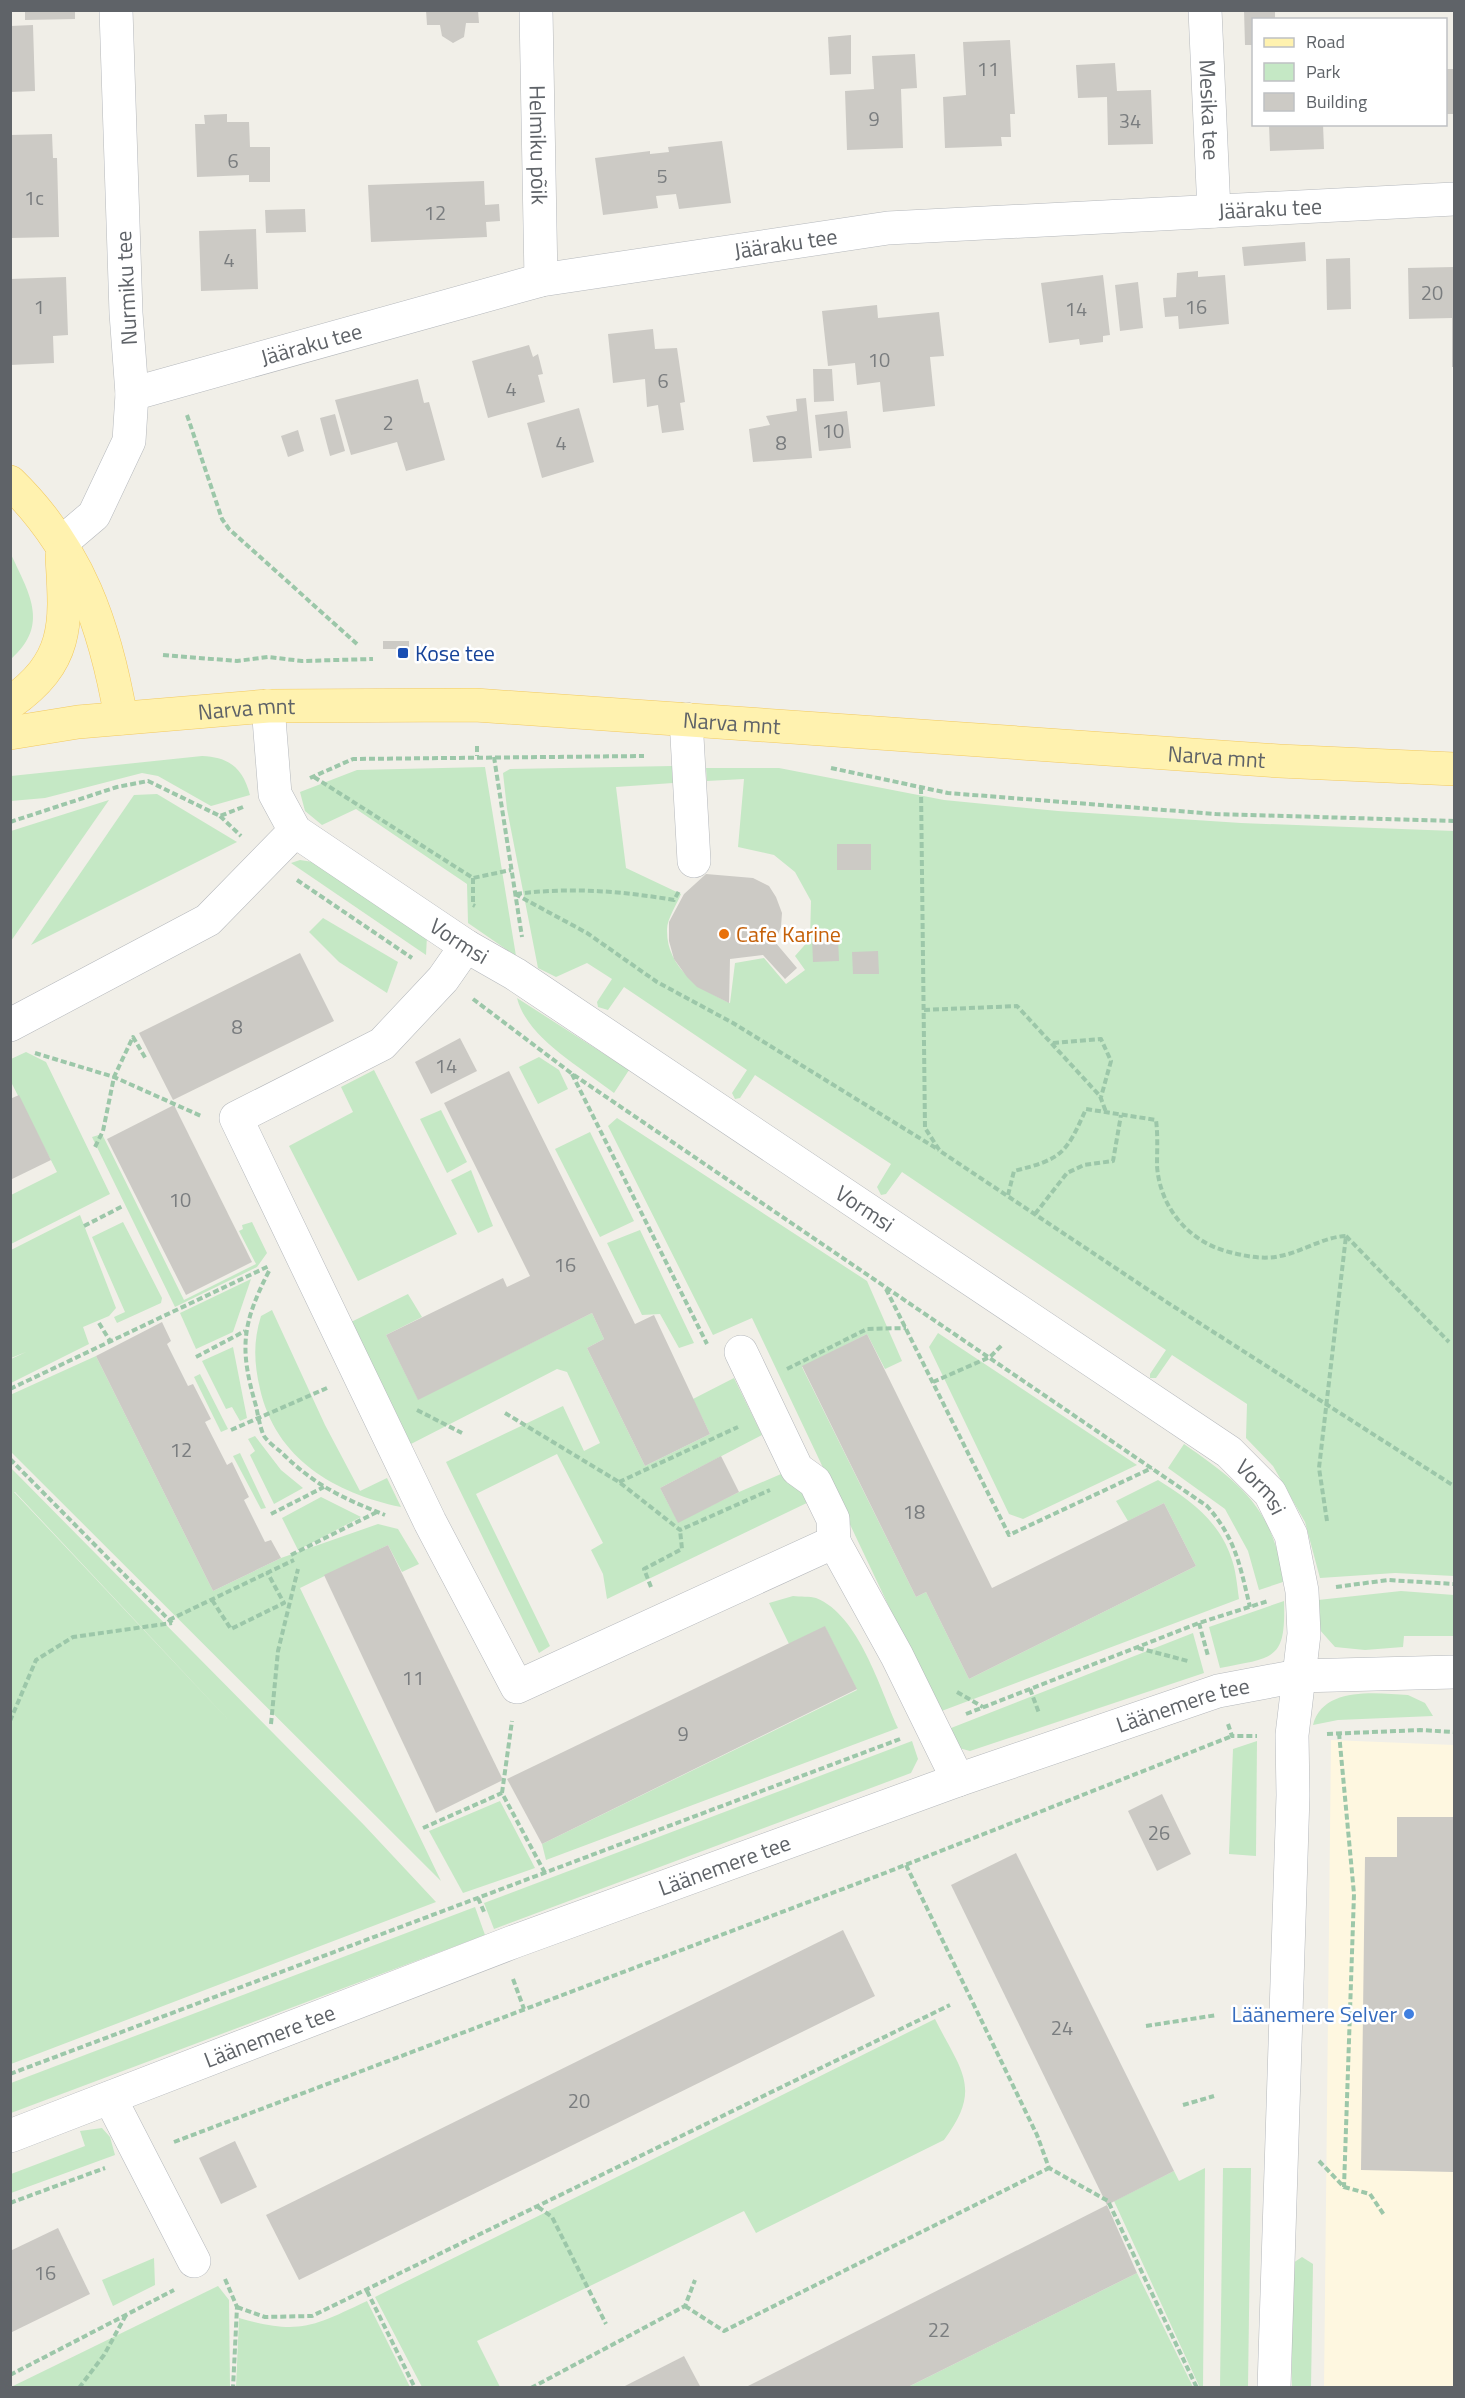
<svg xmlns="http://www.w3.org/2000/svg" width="1465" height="2398" font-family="'Titillium Web',sans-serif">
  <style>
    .commercial { fill: #fef7e0 }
    .green { fill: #c5e8c5; fill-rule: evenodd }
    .building { fill: #cccac5 }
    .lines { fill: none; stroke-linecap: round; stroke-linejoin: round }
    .minor-casing { stroke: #b5b8bc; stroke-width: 34 }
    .major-casing { stroke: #f2c960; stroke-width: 34 }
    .path { stroke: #9cc7a9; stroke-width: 4; stroke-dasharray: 6 3; stroke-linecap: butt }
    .minor { stroke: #fff; stroke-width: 33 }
    .major { stroke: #fff2af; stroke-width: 33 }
    .transit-dot { fill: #1a4fb4; stroke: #fff; stroke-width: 2 }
    .food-dot { fill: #e8710a; stroke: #fff; stroke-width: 2 }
    .shop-dot { fill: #3f7fe0; stroke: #fff; stroke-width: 2 }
    .labels { text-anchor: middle; stroke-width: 5; stroke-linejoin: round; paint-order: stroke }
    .number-label { font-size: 20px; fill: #7a7d7f }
    .street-label { font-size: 22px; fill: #5f6368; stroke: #fff }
    .transit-label { font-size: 22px; fill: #164399; stroke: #fff; text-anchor: start }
    .food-label { font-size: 22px; fill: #c56008; stroke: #fff; text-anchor: start }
    .shop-label { font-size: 22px; fill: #366cbe; stroke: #fff; text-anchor: end }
  </style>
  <rect width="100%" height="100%" fill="#f1efe8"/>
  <polygon class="commercial" points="1331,1740 1454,1745 1454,2387 1324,2388"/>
  <g class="green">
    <path d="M 10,552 C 28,592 51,624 11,659 Z"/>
    <path d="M 202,756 C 229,757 243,768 250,795 L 211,806 L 158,776 L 142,773 L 45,798 L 11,801 L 11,776 Z"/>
    <path d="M 672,766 L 673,783 L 616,787 L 626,868 L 681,894 C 677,904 667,919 667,929 C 666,968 700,989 730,1003 L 735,963 L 764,958 L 786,984 L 805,970 L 795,956 L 810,939 L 811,901 L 795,872 L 774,855 L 738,847 L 744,779 L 707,781 L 706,768 L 779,768 L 944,800 L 1058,811 L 1241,823 L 1454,831 L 1454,1576 L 1395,1573 L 1320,1578 L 1305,1522 L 1273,1466 L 1246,1438 L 1247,1404 L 1172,1355 L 1156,1378 L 1150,1378 L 1150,1374 L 1166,1350 L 902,1172 L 886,1194 L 881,1195 L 877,1187 L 891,1164 L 755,1075 L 740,1098 L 735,1099 L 732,1093 L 747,1070 L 624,987 L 608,1010 L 598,1007 L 597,1002 L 612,979 L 587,963 L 556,977 L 538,968 L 507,809 L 503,773 L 510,769 Z"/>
    <polygon points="485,767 516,956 468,923 467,884 356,809 322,825 305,811 300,792 357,770"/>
    <polygon points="157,794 237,842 31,945 134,795"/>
    <polygon points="109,800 11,941 11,831"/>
    <polygon points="300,860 313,862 427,936 426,955 291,863"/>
    <polygon points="323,918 398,962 387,993 339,962 309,932"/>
    <path d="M 517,998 L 629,1070 L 614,1093 C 582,1068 527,1038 517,998 Z"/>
    <polygon points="26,1052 46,1062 110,1194 11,1244 11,1195 57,1172 11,1082 11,1059"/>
    <polygon points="539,1057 559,1070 568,1089 538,1104 519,1067"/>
    <polygon points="374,1070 457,1234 358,1281 289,1146 353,1112 341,1087"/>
    <polygon points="441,1110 467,1162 447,1173 420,1119"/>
    <path d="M 617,1118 L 867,1281 L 902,1361 L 885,1369 L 867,1334 L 802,1367 L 916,1597 L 926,1592 L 969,1679 L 1196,1566 L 1164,1503 L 1128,1521 L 1116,1501 L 1158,1480 C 1189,1499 1219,1521 1231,1557 C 1236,1570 1237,1585 1239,1599 L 939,1712 L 752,1318 L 713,1335 L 608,1126 Z"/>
    <polygon points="590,1132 634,1221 600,1237 555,1149"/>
    <polygon points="102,1134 184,1300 256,1264 239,1231 243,1229 242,1225 252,1222 267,1253 257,1267 175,1307 92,1137"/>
    <polygon points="471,1170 493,1226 478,1233 451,1180"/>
    <polygon points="80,1215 116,1308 109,1316 83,1327 89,1344 11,1383 11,1359 26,1352 11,1358 11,1250"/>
    <polygon points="123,1222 162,1298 161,1303 117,1323 114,1317 125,1312 92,1237"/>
    <polygon points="640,1230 694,1343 679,1348 660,1314 642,1315 607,1243"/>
    <polygon points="251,1279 233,1332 196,1349 180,1313"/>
    <polygon points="408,1294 422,1317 386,1335 418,1399 592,1313 604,1339 587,1348 645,1466 710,1434 693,1399 734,1378 762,1435 660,1488 678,1522 739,1492 788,1471 813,1500 607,1599 603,1574 591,1550 603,1543 557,1454 476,1494 550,1646 539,1653 446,1462 563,1406 584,1451 600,1443 567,1372 557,1369 409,1445 349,1323"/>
    <path d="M 272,1310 L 325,1425 L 360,1491 L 387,1478 L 401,1507 C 334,1493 276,1459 260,1389 C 254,1363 253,1342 261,1316 Z"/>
    <polygon points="938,1333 1137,1465 1023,1519 1009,1514 929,1347"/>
    <polygon points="233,1347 247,1418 240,1421 232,1407 226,1409 202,1361"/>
    <polygon points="96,1356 213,1591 281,1558 378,1524 398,1529 419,1564 402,1572 388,1545 300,1588 441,1881 11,1452 10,1395"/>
    <polygon points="200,1374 228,1429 221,1432 194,1377"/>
    <polygon points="255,1436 281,1470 303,1488 274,1504 250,1455 255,1451 248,1439"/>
    <path d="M 1184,1444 C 1222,1471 1258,1494 1274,1541 C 1279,1554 1281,1569 1283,1582 L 1259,1590 L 1248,1551 L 1225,1509 L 1168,1468 Z"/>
    <polygon points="240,1453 266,1508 261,1509 233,1456"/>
    <path d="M 11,1468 L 364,1825 L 436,1902 L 11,2064 ZM 14,1492 L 15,1492 L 234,1726 Z"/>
    <polygon points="321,1497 361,1517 298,1550 282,1518"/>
    <polygon points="1401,1591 1454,1595 1454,1636 1404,1636 1403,1647 1365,1650 1335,1647 1319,1629 1318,1600"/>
    <path d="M 793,1596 C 800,1597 810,1596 816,1598 C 859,1615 880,1689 898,1728 L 546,1860 L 542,1844 L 857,1690 L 825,1627 L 789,1644 L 769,1603 Z"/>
    <path d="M 1284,1601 C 1286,1661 1274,1657 1220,1668 L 1209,1627 Z"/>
    <polygon points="1193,1633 1204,1673 970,1751 959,1748 946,1730"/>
    <path d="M 1408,1695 L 1425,1703 L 1433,1716 L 1338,1720 L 1313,1725 C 1323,1686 1376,1693 1408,1695 Z"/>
    <polygon points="912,1741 918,1759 911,1773 494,1929 484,1903"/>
    <polygon points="1257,1741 1256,1856 1229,1854 1233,1749"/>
    <polygon points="500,1801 535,1868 463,1893 429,1831"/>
    <polygon points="475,1907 485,1935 11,2113 11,2083"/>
    <path d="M 935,2019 C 961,2071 983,2088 944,2140 L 756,2233 L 744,2211 L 477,2341 L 500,2387 L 422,2387 L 375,2297 Z"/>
    <polygon points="102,2128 110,2137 115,2155 11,2193 11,2174 85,2146 80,2131"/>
    <polygon points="1205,2168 1203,2387 1200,2388 1114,2201 1174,2171 1179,2181"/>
    <polygon points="1223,2168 1251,2168 1248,2387 1220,2387"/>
    <polygon points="1302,2257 1313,2264 1311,2387 1292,2387 1290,2265"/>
    <polygon points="154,2258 155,2285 113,2306 102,2280"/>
    <polygon points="1137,2273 1193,2387 906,2388"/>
    <polygon points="218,2286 229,2300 230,2387 11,2387"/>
    <path d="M 367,2301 L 410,2387 L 236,2387 L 239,2318 C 299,2335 312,2327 367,2301 Z"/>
  </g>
  <g class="building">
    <polygon points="25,10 75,10 75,19 25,20"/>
    <polygon points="426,10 478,10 479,23 466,23 464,37 453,43 442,36 440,25 427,25"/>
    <polygon points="1244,10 1275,10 1275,20 1254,20 1254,45 1245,45"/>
    <polygon points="33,25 35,91 10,92 10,26"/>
    <polygon points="851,35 851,74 830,75 828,37"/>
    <polygon points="1010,40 1015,114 1010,114 1011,137 1001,137 1002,146 945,148 943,97 966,95 963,42"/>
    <polygon points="915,54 917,88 901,89 903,148 847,150 845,91 874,89 872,56"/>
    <polygon points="1115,63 1117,91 1151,90 1153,144 1108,145 1107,97 1078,98 1076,65"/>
    <rect x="1446" y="69" width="8" height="45"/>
    <polygon points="227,114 227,122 249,122 250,147 270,147 270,182 249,182 249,175 197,177 195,124 205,124 204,115"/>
    <polygon points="1269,124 1323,124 1324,149 1270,151"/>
    <polygon points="52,134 53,158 57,158 59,237 10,238 10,135"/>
    <polygon points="722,141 731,203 679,209 676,194 656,196 658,208 603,215 595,158 650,151 650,154 669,152 668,147"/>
    <polygon points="484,181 485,205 499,204 500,221 486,222 487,237 371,242 368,185"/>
    <polygon points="305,209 306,232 266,233 265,210"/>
    <polygon points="256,229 258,289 201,291 199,231"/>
    <polygon points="1305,242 1306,261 1244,266 1242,247"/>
    <polygon points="1350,258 1351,309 1327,310 1326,259"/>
    <polygon points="1454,267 1454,367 1452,367 1452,318 1409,319 1408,268"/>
    <polygon points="1198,271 1198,277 1225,275 1229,324 1179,329 1178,316 1165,317 1163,298 1176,297 1177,273"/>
    <polygon points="1103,275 1110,335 1103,336 1103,342 1080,345 1079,339 1049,343 1041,283"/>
    <polygon points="66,277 68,335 53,336 54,363 10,365 10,279"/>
    <polygon points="1138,282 1143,328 1120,331 1115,285"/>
    <polygon points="877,305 878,318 939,312 944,356 930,357 935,406 883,412 880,382 857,385 855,363 828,366 822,311"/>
    <polygon points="653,329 655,349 677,348 685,402 680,403 684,430 662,433 658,405 647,407 645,379 613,383 608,334"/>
    <polygon points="529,345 533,357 538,354 543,374 538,375 545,402 488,418 472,361"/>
    <polygon points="813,369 832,369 834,401 814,402"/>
    <polygon points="418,379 424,403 429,402 445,460 406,471 397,442 351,455 335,400"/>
    <polygon points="806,398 812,458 753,462 749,429 770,425 766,416 797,411 796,399"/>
    <polygon points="579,408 594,462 542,478 527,423"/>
    <polygon points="847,411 851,448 819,451 815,415"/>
    <polygon points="335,414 345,451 330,456 320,418"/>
    <polygon points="298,430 304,451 288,457 281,436"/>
    <rect x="383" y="641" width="26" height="8"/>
    <rect x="837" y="844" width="34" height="26"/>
    <polygon points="706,874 753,878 769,886 776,897 782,913 781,927 775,942 797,968 785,979 763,955 730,959 729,1003 697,987 687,977 674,959 669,941 669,922 684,894"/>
    <polygon points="838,937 839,961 813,962 812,938"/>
    <polygon points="878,951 879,974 853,974 852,952"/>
    <polygon points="300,953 334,1021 173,1100 139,1033"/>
    <polygon points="460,1038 477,1071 431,1094 415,1062"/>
    <polygon points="509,1071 635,1324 654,1315 710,1434 645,1466 587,1348 604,1339 592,1313 418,1400 386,1335 503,1278 507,1287 530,1276 444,1103"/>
    <polygon points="19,1095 51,1160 10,1180 10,1099"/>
    <polygon points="174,1105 252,1262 186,1295 107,1139"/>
    <polygon points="162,1322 171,1341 167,1344 188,1386 193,1384 211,1419 205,1422 227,1465 232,1462 249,1497 244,1500 265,1542 271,1540 281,1558 213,1591 96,1356"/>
    <polygon points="867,1334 992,1588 1164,1503 1196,1566 969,1679 926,1592 916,1597 802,1366"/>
    <polygon points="721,1456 739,1492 678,1523 660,1488"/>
    <polygon points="388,1545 503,1780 436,1813 324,1575"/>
    <polygon points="825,1626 857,1689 542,1844 507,1779"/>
    <polygon points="1162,1794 1191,1854 1157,1871 1128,1811"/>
    <polygon points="1397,1817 1454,1817 1454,2172 1361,2170 1365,1857 1397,1857"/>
    <polygon points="1016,1853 1174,2171 1107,2205 951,1885"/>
    <polygon points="843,1930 875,1996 299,2280 266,2215"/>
    <polygon points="235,2141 257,2187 221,2204 199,2158"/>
    <polygon points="1107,2205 1137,2273 906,2388 744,2388"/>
    <polygon points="58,2228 90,2294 10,2333 10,2251"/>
    <polygon points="684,2356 701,2388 621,2388"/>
  </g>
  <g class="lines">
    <g class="minor-casing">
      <g id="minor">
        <path id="s1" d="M 536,10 L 541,280"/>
        <path id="s2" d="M 1205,10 L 1214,211"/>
        <path id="s3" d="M 132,394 L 541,280 L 888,228 L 1454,199"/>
        <polyline points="61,543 94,515 129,441 132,394 126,313 116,10"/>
        <path id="s4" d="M 268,706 L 275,794 L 295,831 L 466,946 L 515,974 L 1229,1452 L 1270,1493 L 1291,1535 L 1302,1591 L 1304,1634 L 1292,1735 L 1293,1795 L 1274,2388"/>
        <polyline points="686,719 694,861"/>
        <polyline points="466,946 443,979 382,1044 236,1118 430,1522 517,1687 834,1542 897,1656 958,1780"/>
        <polyline points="10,1025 208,920 295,831"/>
        <polyline points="741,1352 797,1469 815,1482 833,1519 834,1542"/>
        <polyline points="110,2098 194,2261"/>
        <path id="s5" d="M 10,2136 L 513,1942 L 958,1780 L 1218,1691 L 1298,1676 L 1454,1672"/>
      </g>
    </g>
    <g class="major-casing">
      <g id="major">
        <path d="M 10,482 C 79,549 105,626 121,718"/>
        <path d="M 10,703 C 70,661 66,623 62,557"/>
        <path id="s6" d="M 10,733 L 78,722 L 268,706 L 475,705 L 1279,761 L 1454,769"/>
      </g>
    </g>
    <g class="path">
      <polyline points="187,415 222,519 229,529 357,644"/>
      <polyline points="163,655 237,661 268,657 302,661 373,659"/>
      <polyline points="477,746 477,756"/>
      <polyline points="494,757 522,937"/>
      <polyline points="831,768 948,793 1216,814 1454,821"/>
      <polyline points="314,777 473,878 511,870"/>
      <polyline points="310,778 353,759 644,756"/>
      <polyline points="921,788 925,1128 940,1151 1165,1301 1454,1486"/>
      <polyline points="220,816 241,836"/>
      <polyline points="10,822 117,787 148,781 220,816 243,807"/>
      <polyline points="473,878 473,905 475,906"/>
      <polyline points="297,880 412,958"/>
      <polyline points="515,894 587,933 657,982 733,1023 939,1150"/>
      <path d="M 516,894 C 570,887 621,891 674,900 L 679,891"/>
      <path d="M 473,999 L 571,1073 L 1207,1506 C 1236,1539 1240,1566 1250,1607"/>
      <polyline points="924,1010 1017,1006 1100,1096 1106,1112"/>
      <polyline points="1053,1043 1101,1039 1111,1061 1101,1097"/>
      <polyline points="35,1053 114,1077 201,1116"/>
      <polyline points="572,1074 707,1344"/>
      <polyline points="95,1147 103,1131 114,1077 133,1037 146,1059"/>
      <path d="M 1008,1195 L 1014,1171 C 1062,1159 1066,1154 1086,1109 L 1156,1120 C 1158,1135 1157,1151 1157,1166 C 1160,1208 1189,1242 1229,1252 C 1245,1256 1263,1260 1280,1256 C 1302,1252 1323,1237 1346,1236"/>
      <polyline points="1035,1214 1067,1173 1084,1165 1113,1161 1121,1115"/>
      <polyline points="84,1226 123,1206"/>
      <polyline points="1346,1236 1449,1342"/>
      <path d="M 269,1271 C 242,1324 239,1348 256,1406 C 258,1415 260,1428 264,1436 C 268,1442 276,1448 281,1452 C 314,1485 342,1498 385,1515"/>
      <polyline points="886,1289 1009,1535 1152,1468"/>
      <polyline points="99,1323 110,1341"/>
      <polyline points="196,1357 245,1331"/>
      <polyline points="787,1369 867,1329 906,1328"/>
      <polyline points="933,1382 990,1357 1003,1344"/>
      <polyline points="10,1389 269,1266"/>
      <polyline points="417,1410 462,1433"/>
      <polyline points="505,1413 619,1482 680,1530 770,1490"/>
      <polyline points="231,1430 327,1388"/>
      <polyline points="10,1459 172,1623"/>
      <polyline points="619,1482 738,1427"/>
      <polyline points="271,1514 324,1487"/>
      <polyline points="1327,1521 1319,1468 1346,1236"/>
      <polyline points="291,1555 377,1512"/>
      <polyline points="651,1587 644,1569 682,1549 680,1530"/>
      <polyline points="1336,1587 1388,1580 1454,1584"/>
      <polyline points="212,1600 231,1629 284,1603 267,1572"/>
      <polyline points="169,1620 294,1560"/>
      <polyline points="1199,1623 1208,1656"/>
      <polyline points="1138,1648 1188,1661"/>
      <polyline points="1030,1689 1039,1713"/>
      <polyline points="957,1692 983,1707"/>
      <polyline points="966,1714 1199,1623 1268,1601"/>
      <polyline points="10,1721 36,1660 73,1637 172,1623"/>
      <polyline points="271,1724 278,1651 298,1569"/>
      <polyline points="1228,1724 1232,1736 1257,1736"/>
      <polyline points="1339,1733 1354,1894 1344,2187"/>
      <polyline points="1327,1734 1420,1730 1454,1732"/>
      <polyline points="502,1793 512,1721"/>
      <polyline points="423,1828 502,1793 545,1873"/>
      <polyline points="906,1865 1037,2135 1049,2168 1108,2201 1197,2388"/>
      <polyline points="478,1898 485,1914"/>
      <polyline points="513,1979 524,2009"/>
      <polyline points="1146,2026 1217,2015"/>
      <polyline points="10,2074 900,1739"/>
      <polyline points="1183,2105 1214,2096"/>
      <polyline points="174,2142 885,1873 1232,1736"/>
      <polyline points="1319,2161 1344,2187 1370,2194 1384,2215"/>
      <polyline points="10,2203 105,2168"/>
      <polyline points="538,2207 552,2217 606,2324"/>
      <polyline points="225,2279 237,2307 233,2388"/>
      <polyline points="367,2291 415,2388"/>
      <polyline points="685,2306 724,2331 1049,2168"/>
      <polyline points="237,2307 265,2317 312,2316 950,2005"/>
      <polyline points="10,2375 174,2290"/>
      <polyline points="79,2388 104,2355 126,2315"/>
      <polyline points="531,2388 685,2306 695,2280"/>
    </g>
    <use href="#minor" class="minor"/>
    <use href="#major" class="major"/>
  </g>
  <rect class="transit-dot" x="397" y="647" width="12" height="12" rx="3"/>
  <circle class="food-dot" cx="724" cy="934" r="6"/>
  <circle class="shop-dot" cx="1409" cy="2014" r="6"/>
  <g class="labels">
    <g class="number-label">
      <text x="988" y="76">11</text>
      <text x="874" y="126">9</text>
      <text x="1130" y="128">34</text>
      <text x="233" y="168">6</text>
      <text x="662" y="183">5</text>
      <text x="34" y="205">1c</text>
      <text x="435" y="220">12</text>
      <text x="229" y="267">4</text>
      <text x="1432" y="300">20</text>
      <text x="39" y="314">1</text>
      <text x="1196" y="314">16</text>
      <text x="1076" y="316">14</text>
      <text x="879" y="367">10</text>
      <text x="663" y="388">6</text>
      <text x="511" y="396">4</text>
      <text x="388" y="430">2</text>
      <text x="833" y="438">10</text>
      <text x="561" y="450">4</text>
      <text x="781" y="450">8</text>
      <text x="237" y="1034">8</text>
      <text x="446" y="1073">14</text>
      <text x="180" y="1207">10</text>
      <text x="565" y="1272">16</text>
      <text x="181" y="1457">12</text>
      <text x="914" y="1519">18</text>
      <text x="413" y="1685">11</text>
      <text x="683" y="1741">9</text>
      <text x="1159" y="1840">26</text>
      <text x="1062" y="2035">24</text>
      <text x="579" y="2108">20</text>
      <text x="45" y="2280">16</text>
      <text x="939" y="2337">22</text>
    </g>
    <g class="street-label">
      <text dy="8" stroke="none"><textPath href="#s2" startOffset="100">Mesika tee</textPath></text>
      <text dy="8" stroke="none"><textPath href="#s1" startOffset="135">Helmiku põik</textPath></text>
      <text dy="8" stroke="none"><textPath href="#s3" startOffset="1158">Jääraku tee</textPath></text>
      <text dy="8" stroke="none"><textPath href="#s3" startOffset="672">Jääraku tee</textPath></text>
      <text transform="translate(126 288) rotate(-93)" y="8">Nurmiku tee</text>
      <text dy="8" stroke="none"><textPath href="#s3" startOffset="186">Jääraku tee</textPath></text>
      <text dy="8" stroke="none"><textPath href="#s6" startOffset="238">Narva mnt</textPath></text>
      <text dy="8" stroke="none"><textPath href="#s6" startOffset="724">Narva mnt</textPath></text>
      <text dy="8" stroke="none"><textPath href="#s6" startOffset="1210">Narva mnt</textPath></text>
      <text dy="8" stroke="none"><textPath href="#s4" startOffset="328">Vormsi</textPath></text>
      <text dy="8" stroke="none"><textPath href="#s4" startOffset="814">Vormsi</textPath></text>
      <text dy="8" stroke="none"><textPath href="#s4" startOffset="1300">Vormsi</textPath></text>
      <text dy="8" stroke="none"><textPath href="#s5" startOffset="1250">Läänemere tee</textPath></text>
      <text dy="8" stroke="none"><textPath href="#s5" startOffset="764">Läänemere tee</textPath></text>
      <text dy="8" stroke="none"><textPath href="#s5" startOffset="278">Läänemere tee</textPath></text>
    </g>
    <g class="transit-label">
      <text x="415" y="661">Kose tee</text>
    </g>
    <g class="food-label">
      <text x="736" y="942">Cafe Karine</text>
    </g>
    <g class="shop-label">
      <text x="1397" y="2022">Läänemere Selver</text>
    </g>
  </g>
  <rect width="1465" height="2398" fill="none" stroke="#5f6368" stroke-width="24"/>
  <rect x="1252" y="18" width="195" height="108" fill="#ffffff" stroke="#bfc1c3" stroke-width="1.5"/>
  <rect x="1264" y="38" width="30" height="9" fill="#fff2af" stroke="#bfc1c3" stroke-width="1.5"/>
  <text x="1306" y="48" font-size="18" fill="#5f6368">Road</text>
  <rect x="1264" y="63" width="30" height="18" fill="#c5e8c5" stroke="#bfc1c3" stroke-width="1.5"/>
  <text x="1306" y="78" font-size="18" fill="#5f6368">Park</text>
  <rect x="1264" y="93" width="30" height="18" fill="#cccac5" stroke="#bfc1c3" stroke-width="1.5"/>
  <text x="1306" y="108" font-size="18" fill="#5f6368">Building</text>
</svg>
